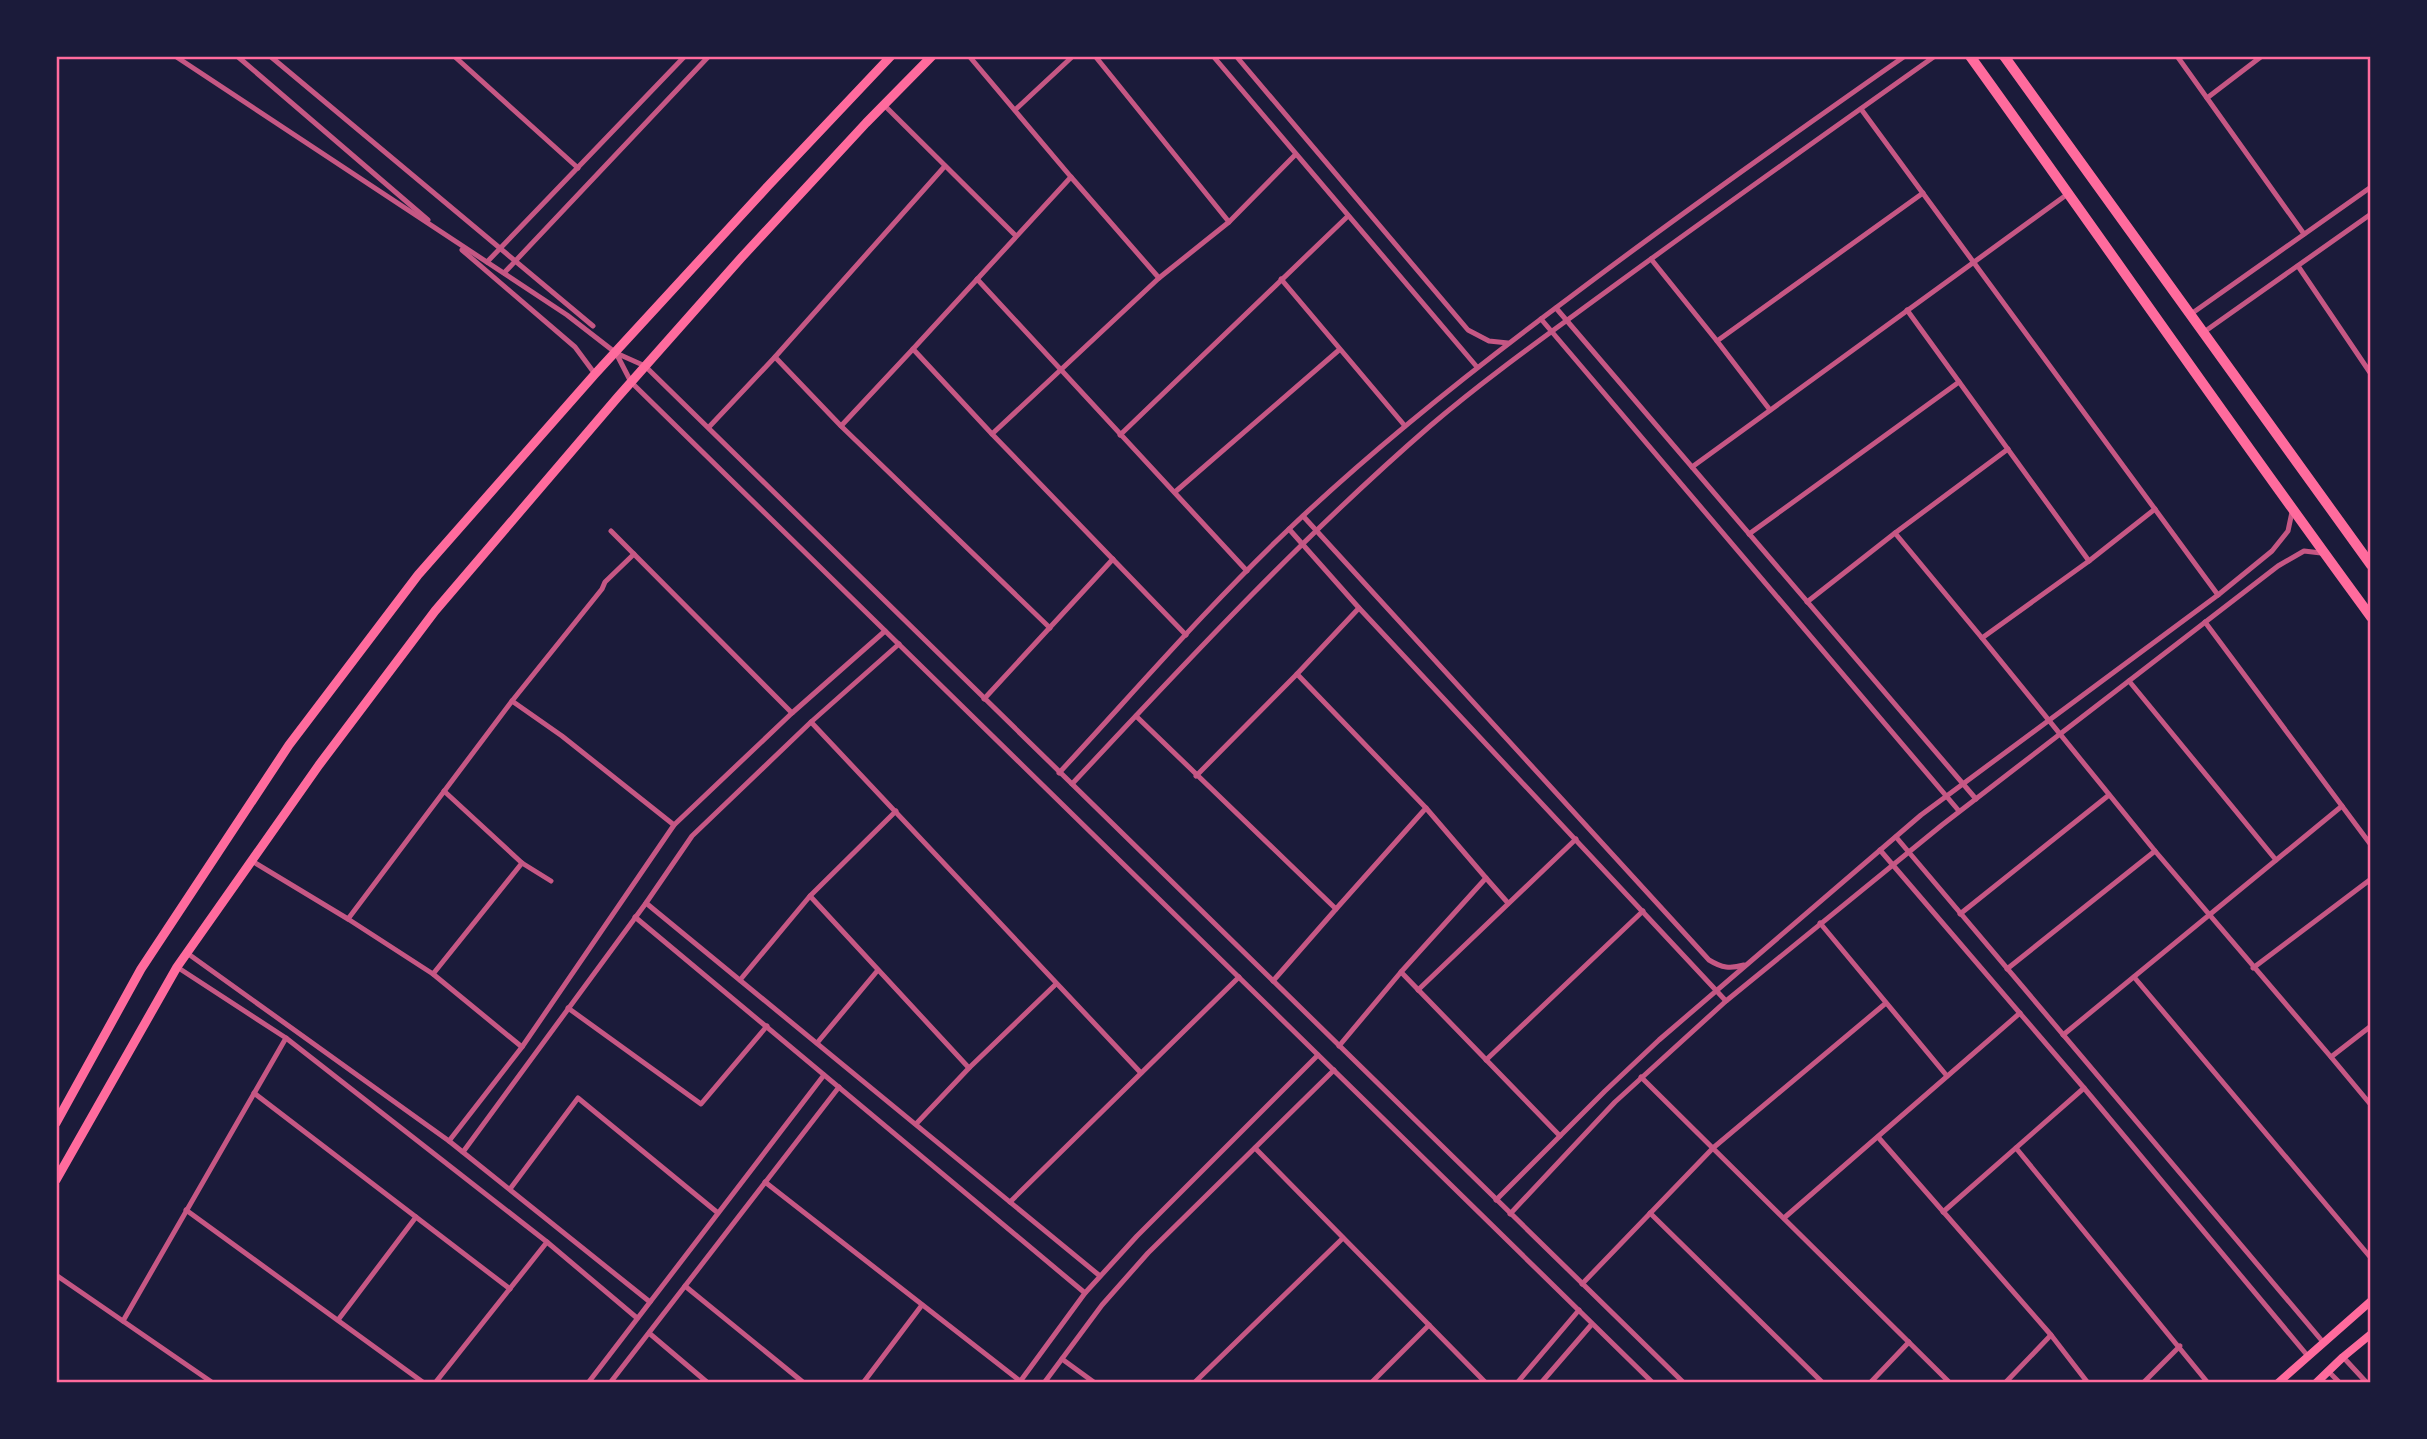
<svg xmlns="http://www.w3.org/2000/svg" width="2427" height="1439" font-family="'DejaVu Sans',sans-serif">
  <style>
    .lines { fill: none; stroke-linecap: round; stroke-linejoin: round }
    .minor { stroke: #c65784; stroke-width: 5 }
    .secondary { stroke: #ff6b9d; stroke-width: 8 }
    .primary { stroke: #ff6b9d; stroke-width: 9 }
    .trunk { stroke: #ff6b9d; stroke-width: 10 }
    .neatline { fill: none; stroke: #ff6b9d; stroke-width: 2.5 }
  </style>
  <rect width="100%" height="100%" fill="#1b1b3a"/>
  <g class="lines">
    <g class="minor">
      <polyline points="175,56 567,315 616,353"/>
      <polyline points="237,56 428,220"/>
      <polyline points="270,56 593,326"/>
      <polyline points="454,56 578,168"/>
      <polyline points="969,56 1071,177 913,349 992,434"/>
      <polyline points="1095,56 1229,222"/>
      <polyline points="1213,56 1477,367"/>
      <polyline points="1236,56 1468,330 1489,341 1508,343"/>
      <polyline points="2177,56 2304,234"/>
      <polyline points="2207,98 2262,56"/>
      <polyline points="884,105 1016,236"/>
      <polyline points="1861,109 2218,595"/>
      <polyline points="1015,110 1073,56"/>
      <polyline points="1071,177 1159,278"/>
      <polyline points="462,250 575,347 595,374"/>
      <polyline points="1651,259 1717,341"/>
      <polyline points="487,262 685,56"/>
      <polyline points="2298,266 2371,374"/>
      <polyline points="504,273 709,56"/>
      <polyline points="977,279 1247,571"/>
      <polyline points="1281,279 1405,426"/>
      <polyline points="1556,308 1976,799"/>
      <polyline points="2191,314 2371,187"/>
      <polyline points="1541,319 1959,811"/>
      <polyline points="2204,332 2371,214"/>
      <polyline points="775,357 841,426 1050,628"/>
      <polyline points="1770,410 1717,341 1923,193"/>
      <polyline points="841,426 913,349"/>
      <polyline points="709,427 775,357 945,166"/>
      <polyline points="1120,435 1348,216"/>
      <polyline points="1692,467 2069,193"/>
      <polyline points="1175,492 1339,350"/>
      <path d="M 1303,516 L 1709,960 C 1722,968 1730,969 1744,965"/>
      <polyline points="1289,529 1359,608 1726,1001"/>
      <polyline points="611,531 792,713"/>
      <polyline points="1895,533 2008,449"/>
      <polyline points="1749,534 1959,382"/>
      <polyline points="2089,561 2155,509"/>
      <polyline points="1807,602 1895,533 1982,638 2089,561 1907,310"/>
      <polyline points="2205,622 2371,845"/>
      <polyline points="1186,635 992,434 1159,278 1229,222 1295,155"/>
      <polyline points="1982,638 2155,851 2331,1057"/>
      <polyline points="2129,681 2276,860"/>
      <polyline points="984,699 1113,559"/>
      <polyline points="512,701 562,736 674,825"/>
      <polyline points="1136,716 1336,909 1273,981"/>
      <polyline points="811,722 1141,1073"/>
      <path d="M 1059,773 C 1135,691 1208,606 1289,529 C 1377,445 1472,370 1569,298 C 1679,215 1792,135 1905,56"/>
      <polyline points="1196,776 1297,674"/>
      <path d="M 1072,784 C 1187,661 1302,537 1430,426 C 1486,378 1547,335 1607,291 C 1715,212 1825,134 1935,56"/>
      <polyline points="444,791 522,863 551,881"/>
      <polyline points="1426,808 1486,878 1401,972 1560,1136"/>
      <polyline points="1896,837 2323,1342"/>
      <polyline points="1880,850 2084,1088 2307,1355"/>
      <polyline points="252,861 348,919 433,974 522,863"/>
      <polyline points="1486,878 1508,903"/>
      <polyline points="810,896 969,1068"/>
      <polyline points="646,903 1100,1276"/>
      <polyline points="1336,909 1426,808 1297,674 1359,608"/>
      <polyline points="1960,914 2109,795"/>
      <polyline points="635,917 1085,1293"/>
      <polyline points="348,919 512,701 602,589 605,582 634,554"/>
      <polyline points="1820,923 1947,1076"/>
      <polyline points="187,953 449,1141 650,1302"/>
      <polyline points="177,967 286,1038 547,1242 637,1318"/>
      <polyline points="2253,968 2371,879"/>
      <polyline points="2007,969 2155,851"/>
      <polyline points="433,974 522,1047"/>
      <polyline points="2134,977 2371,1258"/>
      <polyline points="740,980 810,896 896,811"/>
      <polyline points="1418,990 1576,839"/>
      <polyline points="568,1008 701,1104 767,1026"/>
      <polyline points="2371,1026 2331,1057 2371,1105"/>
      <polyline points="2063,1035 2342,806"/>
      <polyline points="817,1043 878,970"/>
      <polyline points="1339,1046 1401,972"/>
      <polyline points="1486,1060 1643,911"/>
      <polyline points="1641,1077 1950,1383"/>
      <polyline points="254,1093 510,1289"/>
      <polyline points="916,1124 969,1068 1056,984"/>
      <polyline points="1878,1137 2051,1335 2088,1383"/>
      <polyline points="449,1141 522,1047 674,825 792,713 885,631"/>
      <polyline points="1255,1148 1486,1383"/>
      <polyline points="2016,1148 2208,1383"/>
      <polyline points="463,1152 646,903 692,836 811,722 899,644"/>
      <polyline points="765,1182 1020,1381"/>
      <polyline points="510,1189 578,1098 718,1213"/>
      <polyline points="1496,1200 1605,1091 1659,1040 1921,815 2218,595 2272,551 2288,531 2292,512"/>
      <polyline points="1010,1202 1239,977"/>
      <polyline points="186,1210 424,1383"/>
      <polyline points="1943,1212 2084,1088"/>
      <polyline points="1650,1213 1823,1383"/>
      <polyline points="1510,1214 1615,1102 1726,1001 1942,825 2278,566 2304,551 2321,553"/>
      <polyline points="1784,1218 2020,1013"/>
      <polyline points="56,1275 213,1383"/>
      <polyline points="1582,1284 1713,1148 1886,1003"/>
      <polyline points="685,1286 804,1383"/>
      <polyline points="338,1320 416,1217"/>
      <polyline points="123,1321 286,1038"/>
      <polyline points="649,1333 708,1383"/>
      <polyline points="2343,1357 2367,1383"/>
      <polyline points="1062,1359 1095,1383"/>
      <polyline points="2328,1371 2340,1383"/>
      <polyline points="435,1383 547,1242"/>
      <polyline points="588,1383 824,1075"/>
      <polyline points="610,1383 839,1087"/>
      <polyline points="863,1383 922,1305"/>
      <polyline points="1019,1383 1085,1293 1137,1236 1318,1055"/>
      <polyline points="1044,1383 1102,1305 1148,1253 1334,1070"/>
      <polyline points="1194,1383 1343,1238"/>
      <polyline points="1371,1383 1429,1325"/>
      <polyline points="1517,1383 1579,1310"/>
      <polyline points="1541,1383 1592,1324"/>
      <polyline points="1653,1383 631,382 616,353 645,366 1684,1383"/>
      <polyline points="1870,1383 1909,1342"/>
      <polyline points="2005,1383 2051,1335"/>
      <polyline points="2143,1383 2180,1346"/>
    </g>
    <g class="secondary">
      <polyline points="2278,1383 2371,1301"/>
      <polyline points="2316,1383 2343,1357 2371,1334"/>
    </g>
    <g class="primary">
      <polyline points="56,1123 141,969 289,745 418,575 595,374 768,186 891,56"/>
      <polyline points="56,1180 177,967 319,765 435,611 617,398 741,258 866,123 932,56"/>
    </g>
    <g class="trunk">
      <path d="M 1970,56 C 2104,242 2235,432 2371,617"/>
      <polyline points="2004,56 2371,565"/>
    </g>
  </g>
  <rect width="2427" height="1439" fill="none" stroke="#1b1b3a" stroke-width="116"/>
  <rect x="58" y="58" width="2311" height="1323" class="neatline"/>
</svg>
